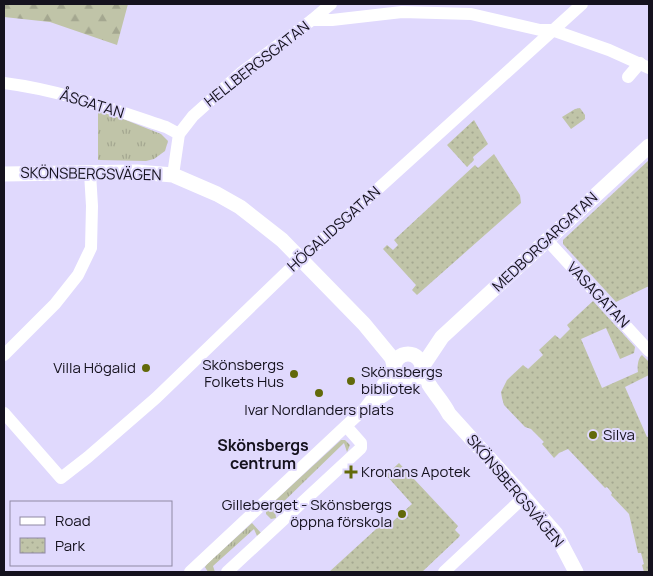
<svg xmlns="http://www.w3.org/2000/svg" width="653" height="576" font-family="Manrope,sans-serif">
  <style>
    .grass { fill: url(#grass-tufts) }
    .forest { fill: url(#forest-firs) }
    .park { fill: url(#park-dots) }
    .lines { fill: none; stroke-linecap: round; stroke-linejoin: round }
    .minor { stroke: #fff; stroke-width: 12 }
    .tertiary { stroke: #fff; stroke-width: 15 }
    .poi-dot { fill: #62690a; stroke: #e0d9fd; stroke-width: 2 }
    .labels { text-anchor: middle; stroke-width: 4; stroke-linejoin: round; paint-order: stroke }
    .street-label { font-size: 15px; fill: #15121e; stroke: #e0d9fd }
    .poi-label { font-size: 15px; fill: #15121e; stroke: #e0d9fd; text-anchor: end }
    .neighbourhood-label { font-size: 16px; font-weight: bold; fill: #15121e; stroke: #e0d9fd }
  </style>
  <defs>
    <pattern id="grass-tufts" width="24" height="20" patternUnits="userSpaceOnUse" patternTransform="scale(1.25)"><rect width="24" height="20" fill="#c0c4a8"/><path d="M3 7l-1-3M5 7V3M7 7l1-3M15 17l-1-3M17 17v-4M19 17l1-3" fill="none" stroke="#a4a790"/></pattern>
    <pattern id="forest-firs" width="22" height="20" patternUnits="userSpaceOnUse" patternTransform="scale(1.25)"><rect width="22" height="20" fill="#c0c4a8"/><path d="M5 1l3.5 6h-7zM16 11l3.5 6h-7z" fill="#a4a790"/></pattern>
    <pattern id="park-dots" width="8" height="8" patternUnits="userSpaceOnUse" patternTransform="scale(1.25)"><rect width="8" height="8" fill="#c0c4a8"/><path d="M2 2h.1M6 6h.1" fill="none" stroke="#a4a790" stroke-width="1.8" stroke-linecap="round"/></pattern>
  </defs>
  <rect width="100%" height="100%" fill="#e0d9fd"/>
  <g class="grass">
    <polygon points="98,109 161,134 168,141 165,151 154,159 146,161 98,160"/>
    <polygon points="341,440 345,440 350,445 347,452 344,443 275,510 276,518 271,519 266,514 266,509"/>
    <polygon points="252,523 261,533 257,536 254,529 213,566 215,572 208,572 205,567 207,564"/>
  </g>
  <polygon class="forest" points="4,4 128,4 117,45 50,22 4,17"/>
  <g class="park">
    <polygon points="580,108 585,115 585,119 571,129 562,117 575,109"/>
    <polygon points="474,120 488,144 473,157 474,160 467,167 447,145"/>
    <polygon points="494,154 520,195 521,203 417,295 412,290 416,285 383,249 387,245 393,250 398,245 394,240 475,165 478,168"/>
    <polygon points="649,160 649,286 616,302 563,244 563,240"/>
    <path d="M 593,301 L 635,347 L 634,353 L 620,359 L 606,328 L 581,339 L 602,388 L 638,372 C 637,367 638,358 642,355 L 649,362 L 649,375 L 625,387 L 647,437 L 649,436 L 649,572 L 644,572 L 642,565 L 644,564 L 641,553 L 638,553 L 629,514 L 611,495 L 612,493 L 607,487 L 605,488 L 568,449 L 559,453 L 554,458 L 542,444 L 544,442 L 531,429 L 525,427 L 504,405 L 502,398 L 501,392 L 507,380 L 523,365 L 528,369 L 543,355 L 539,350 L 555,335 L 560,339 L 570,329 L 567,325 Z"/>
    <polygon points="399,463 458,526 455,530 460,535 459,537 422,572 329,572 386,520 390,524 412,504 386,475"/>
  </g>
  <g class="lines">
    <g class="minor">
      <polyline points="312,20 332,20 402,12 471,14 540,30 552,30 609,50 649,68"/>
      <polyline points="628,77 640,63"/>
      <path d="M 4,83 C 60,90 112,109 166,127 L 179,134"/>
      <polyline points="173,175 179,134 193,116 242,72 312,20 331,4"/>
      <polyline points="547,240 649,351"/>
      <polyline points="4,355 55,304 78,275 91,248 92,206 90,173"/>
      <polyline points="375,402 405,382"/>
      <polyline points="4,413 61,478 88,457 156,398 295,264 582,4"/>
      <polyline points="190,572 364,409 394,369"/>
      <polyline points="227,572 361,448 361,443 346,426"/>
      <polyline points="444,572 524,497"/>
    </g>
    <g class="tertiary">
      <polyline points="4,174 137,172 173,175 217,194 240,207 282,240 364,324 392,358 394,366"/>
      <circle cx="408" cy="368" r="14"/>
      <polyline points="422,367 442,337 649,146"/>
      <path d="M 422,371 C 428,388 441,398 449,414 L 524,497 L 556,534 L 576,572"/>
    </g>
  </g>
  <g class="poi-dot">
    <circle cx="146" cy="368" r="5"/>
    <circle cx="294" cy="374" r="5"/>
    <circle cx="351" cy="381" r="5"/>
    <circle cx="319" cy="393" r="5"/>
    <circle cx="593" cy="435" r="5"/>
    <path d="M348.5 464.5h5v5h5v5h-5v5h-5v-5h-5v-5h5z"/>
    <circle cx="402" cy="514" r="5"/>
  </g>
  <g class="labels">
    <g class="street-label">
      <text transform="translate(257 64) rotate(-38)" y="5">HELLBERGSGATAN</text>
      <text transform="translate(92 104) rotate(17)" y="5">ÅSGATAN</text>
      <text transform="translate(91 174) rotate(1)" y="5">SKÖNSBERGSVÄGEN</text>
      <text transform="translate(334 229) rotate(-42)" y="5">HÖGALIDSGATAN</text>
      <text transform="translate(545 242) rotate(-43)" y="5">MEDBORGARGATAN</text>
      <text transform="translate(598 295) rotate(47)" y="5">VASAGATAN</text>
      <text transform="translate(515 491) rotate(50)" y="5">SKÖNSBERGSVÄGEN</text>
    </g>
    <g class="poi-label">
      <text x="284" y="370">Skönsbergs<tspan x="284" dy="17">Folkets Hus</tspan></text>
      <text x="136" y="373">Villa Högalid</text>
      <text x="361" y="377" text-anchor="start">Skönsbergs<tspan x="361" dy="17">bibliotek</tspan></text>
      <text x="319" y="415" text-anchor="middle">Ivar Nordlanders plats</text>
      <text x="603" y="440" text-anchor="start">Silva</text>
      <text x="361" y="477" text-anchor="start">Kronans Apotek</text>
      <text x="392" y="510">Gilleberget - Skönsbergs<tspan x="392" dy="17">öppna förskola</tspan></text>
    </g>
    <g class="neighbourhood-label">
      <text x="263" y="451">Skönsbergs<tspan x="263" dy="18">centrum</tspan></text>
    </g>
  </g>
  <rect width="653" height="576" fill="none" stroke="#15121e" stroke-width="10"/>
  <rect x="10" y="501" width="162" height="65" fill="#e0d9fd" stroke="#8f89a4"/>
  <rect x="20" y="517" width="25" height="8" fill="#ffffff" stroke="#8f89a4"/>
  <text x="55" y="526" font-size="15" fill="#15121e">Road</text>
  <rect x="20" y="538" width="25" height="15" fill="url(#park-dots)" stroke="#8f89a4"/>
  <text x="55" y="551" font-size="15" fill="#15121e">Park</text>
</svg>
